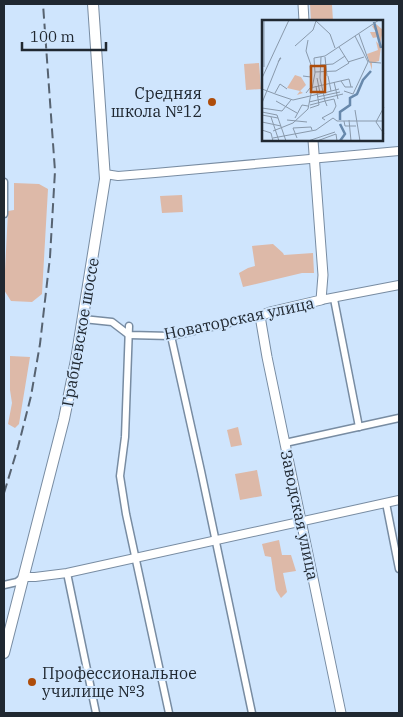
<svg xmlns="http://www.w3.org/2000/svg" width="403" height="717" font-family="'IBM Plex Serif',serif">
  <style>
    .green { fill: #ddb9a8 }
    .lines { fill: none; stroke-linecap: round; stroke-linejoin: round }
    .minor-casing { stroke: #788ca2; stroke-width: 9 }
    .tertiary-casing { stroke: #788ca2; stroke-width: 10 }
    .secondary-casing { stroke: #788ca2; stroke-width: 11 }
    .primary-casing { stroke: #788ca2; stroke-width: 12 }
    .minor { stroke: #fff; stroke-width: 6 }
    .tertiary { stroke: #fff; stroke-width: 8 }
    .secondary { stroke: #fff; stroke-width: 9 }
    .primary { stroke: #fff; stroke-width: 10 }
    .rail { stroke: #576371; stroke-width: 2; stroke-dasharray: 10 5; stroke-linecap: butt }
    .poi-dot { fill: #ae4d0b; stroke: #cfe5fd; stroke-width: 2 }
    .labels { text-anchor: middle; stroke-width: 4; stroke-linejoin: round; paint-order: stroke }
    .poi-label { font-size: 16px; fill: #202831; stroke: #cfe5fd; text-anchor: end }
    .street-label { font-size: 16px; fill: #202831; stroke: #cfe5fd }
    .inset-river { fill: none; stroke: #6889ac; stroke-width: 2.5 }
    .inset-road { fill: none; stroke: #8999ab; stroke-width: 1 }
    .view { fill: #ae4d0b; fill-opacity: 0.15; stroke: #ae4d0b; stroke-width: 2.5 }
    .inset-edge { fill: none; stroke: #202831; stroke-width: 2.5 }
  </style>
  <rect width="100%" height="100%" fill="#cfe5fd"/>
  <g class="green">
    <polygon points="310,4 339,4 332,5 333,21 311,21"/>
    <polygon points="259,63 261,89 246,90 244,64"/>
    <polygon points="14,183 39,184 48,189 42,294 32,302 11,301 4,290 8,211 14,210"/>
    <polygon points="182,195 183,212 162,213 160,196"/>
    <polygon points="273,244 283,253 284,255 313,253 314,273 302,273 243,287 239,273 248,268 255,266 252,246"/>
    <polygon points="10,356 30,357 19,424 15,428 8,424 12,403 10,390"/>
    <polygon points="238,427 242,445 231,447 227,430"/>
    <polygon points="257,470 262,496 240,500 235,474"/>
    <polygon points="279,540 282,555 291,555 296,571 283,573 287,592 281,598 276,590 271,557 265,556 262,544"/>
  </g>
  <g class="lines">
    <g class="minor-casing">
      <g id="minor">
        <polyline points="4,182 4,214"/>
        <polyline points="334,299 359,427"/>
        <polyline points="83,319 112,322 129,335 171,336 260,316"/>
        <polyline points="129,326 125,437 120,476 126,514 169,713"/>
        <polyline points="171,336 201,471 252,713"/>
        <polyline points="285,443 399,418"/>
        <polyline points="386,503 399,569"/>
        <polyline points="67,573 96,713"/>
        <polyline points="4,585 17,582 23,577"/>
      </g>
    </g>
    <g class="tertiary-casing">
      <g id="tertiary">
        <polyline points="105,174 118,176 155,173 399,151"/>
        <polyline points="321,300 399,285"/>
        <polyline points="24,577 35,577 67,573 399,500"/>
      </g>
    </g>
    <g class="secondary-casing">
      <g id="secondary">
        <polyline points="303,4 304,21"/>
        <polyline points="313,140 323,275 321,300 270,312 260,316 267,357 341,713"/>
      </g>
    </g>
    <g class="primary-casing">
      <polyline id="primary" points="4,653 64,419 76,360 105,179 93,4"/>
    </g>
    <use href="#minor" class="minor"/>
    <use href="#tertiary" class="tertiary"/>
    <use href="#secondary" class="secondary"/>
    <use href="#primary" class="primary"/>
    <polyline class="rail" points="4,493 18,447 31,396 40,344 50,257 55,171 43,4"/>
  </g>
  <g class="poi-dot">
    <circle cx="212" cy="102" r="5"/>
    <circle cx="32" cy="682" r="5"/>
  </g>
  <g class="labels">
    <g class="poi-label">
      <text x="202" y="99">Средняя<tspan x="202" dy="18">школа №12</tspan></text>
      <text x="42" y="679" text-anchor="start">Профессиональное<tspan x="42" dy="18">училище №3</tspan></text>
    </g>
    <g class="street-label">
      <text transform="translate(239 318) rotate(-12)" y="6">Новаторская улица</text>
      <text transform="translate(80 332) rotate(-80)" y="6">Грабцевское шоссе</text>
      <text transform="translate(300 515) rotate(78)" y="6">Заводская улица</text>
    </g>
  </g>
  <g transform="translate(262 20)">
    <rect width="121" height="121" fill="#cfe5fd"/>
    <path d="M 114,4 L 121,10 L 118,25 L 116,17 L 111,18 L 108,12 L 114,12 L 110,6 ZM 114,21 L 119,27 L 117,41 L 110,43 L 110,50 L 105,34 L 116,30 ZM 33,55 L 39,57 L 44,65 L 38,71 L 41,73 L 35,75 L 38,71 L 25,68 Z" fill="#ddb9a8"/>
    <path class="inset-river" d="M 112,2 L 119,28M 78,100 L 78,92 L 88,85 L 88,78 L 95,74 L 101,60 L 109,51M 78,121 L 83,114 L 78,104"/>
    <path class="inset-road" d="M 2,0 L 2,47M 53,0 L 68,14 L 73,28M 97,14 L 107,42 L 119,43M 46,20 L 44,31 L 49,45M 33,26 L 51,10 L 54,1M 59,37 L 58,58 L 63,81 L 72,79 L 74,86 L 71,92 L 60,98 L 63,100M 63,37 L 65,56M 86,42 L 102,37M 58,45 L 71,44 L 83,36M 53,52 L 74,51 L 87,43 L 77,27M 41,56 L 49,57 L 48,46M 66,56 L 69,71M 0,58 L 27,0M 55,58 L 58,73M 79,61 L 83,67 L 91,67M 72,62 L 76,79M 0,69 L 16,75M 82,71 L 91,74 L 106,42 L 93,16M 13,73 L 18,64 L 25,69M 44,73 L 48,68 L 87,59 L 89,67M 62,73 L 77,69M 16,75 L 31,80 L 61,73M 55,77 L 78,72M 14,81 L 35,93M 47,82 L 81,74M 0,83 L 18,38 L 19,38 L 16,42M 48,85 L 63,81 L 65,86M 122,87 L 114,102 L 122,114M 0,88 L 20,91 L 29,80M 48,88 L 57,85 L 54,66M 93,90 L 98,121M 0,92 L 15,95 L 24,121M 0,95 L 16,98M 9,97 L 17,121M 33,98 L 40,85 L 46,86M 25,100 L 45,102M 87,100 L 89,121M 82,101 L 83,106 L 94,106M 0,102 L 19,106M 0,110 L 9,113 L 11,121M 11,111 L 31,103 L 46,89 L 53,53 L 52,38 L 63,36 L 117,0M 11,118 L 54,110 L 71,98 L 75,101 L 122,101M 35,118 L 31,108 L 49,107 L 50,110M 46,121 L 73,112M 55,121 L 74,114 L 75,121"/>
    <path class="view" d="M 49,46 L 63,46 L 63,72 L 49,72 Z"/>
    <rect width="121" height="121" class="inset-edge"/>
  </g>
  <rect width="403" height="717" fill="none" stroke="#202831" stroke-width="10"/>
  <path d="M22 42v8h84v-8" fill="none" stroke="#202831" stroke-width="2.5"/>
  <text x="30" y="42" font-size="15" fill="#202831" stroke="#cfe5fd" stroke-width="4" paint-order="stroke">100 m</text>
</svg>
